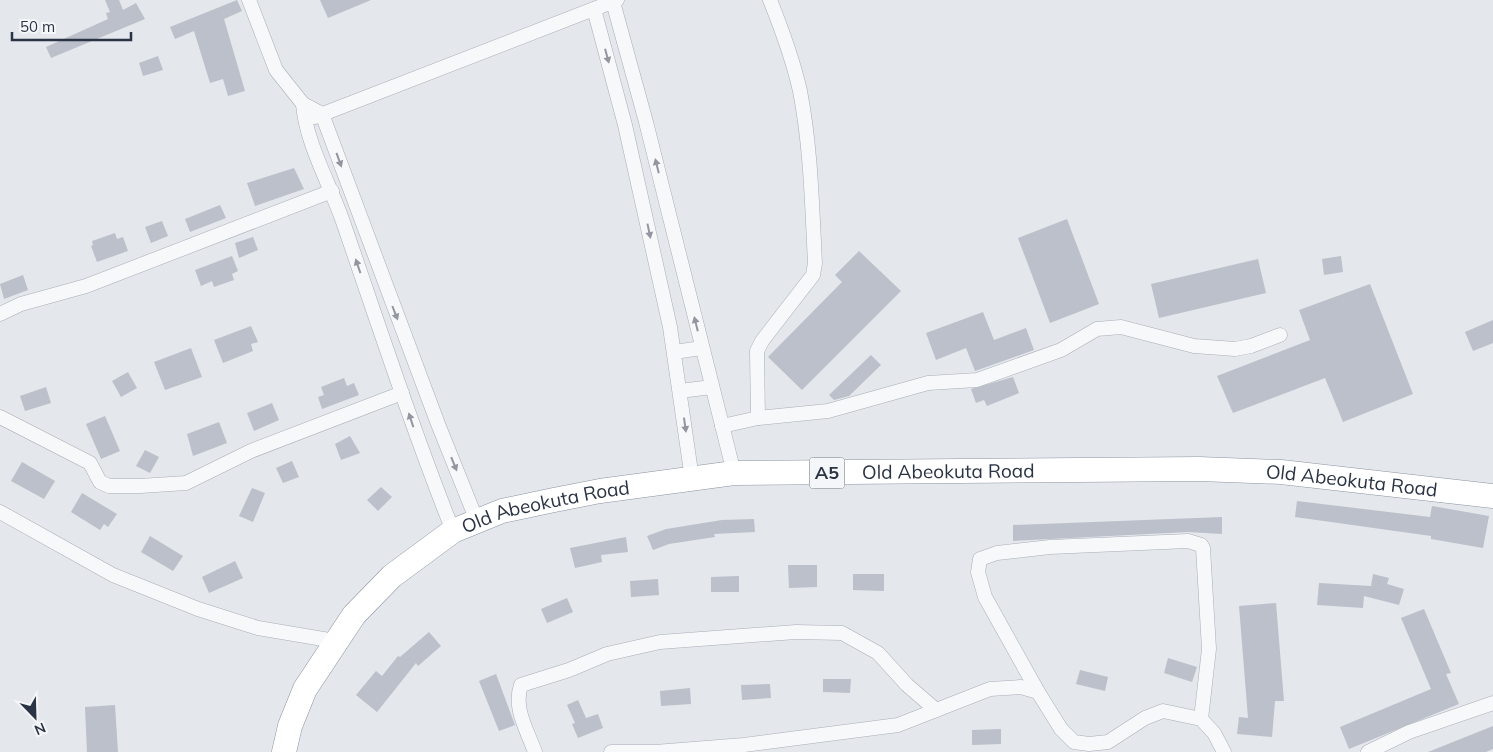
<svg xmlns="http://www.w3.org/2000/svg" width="1493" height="752" font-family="Mulish,sans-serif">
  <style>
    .building { fill: #bbc0ca }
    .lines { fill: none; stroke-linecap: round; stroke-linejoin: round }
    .minor-casing { stroke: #a9aeb7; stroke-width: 15 }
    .trunk-casing { stroke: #8b94a3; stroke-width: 25 }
    .minor { stroke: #f7f8fa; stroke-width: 14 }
    .trunk { stroke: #fff; stroke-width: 24 }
    .oneway { fill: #9196a0 }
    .labels { text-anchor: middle; stroke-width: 4; stroke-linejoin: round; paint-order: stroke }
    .shield { fill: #f4f6f9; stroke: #676e7b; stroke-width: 1 }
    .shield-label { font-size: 18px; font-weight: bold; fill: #2b3445 }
    .street-label { font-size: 19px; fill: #2b3445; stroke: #f4f6f9 }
  </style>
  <rect width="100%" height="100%" fill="#e4e7ec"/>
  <g class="building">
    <polygon points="105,0 119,0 123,10 136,3 145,19 51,58 46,47 108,19 106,13 110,12"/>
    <polygon points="237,0 242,11 224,19 245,91 228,96 223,79 210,83 194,31 175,39 170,27"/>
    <polygon points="320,0 371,0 328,18"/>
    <polygon points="158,56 163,70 143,76 139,63"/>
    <polygon points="294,168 304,189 255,206 247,183"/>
    <polygon points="220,205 226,218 190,232 185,219"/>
    <polygon points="1067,219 1099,304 1050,323 1018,238"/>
    <polygon points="162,221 168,236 151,243 145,227"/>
    <polygon points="115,233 117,239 123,237 128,251 97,262 91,246 93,245 92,241"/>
    <polygon points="253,237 258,250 239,258 235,243"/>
    <polygon points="859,251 901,291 802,390 768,357 842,282 835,275"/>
    <polygon points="232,256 238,271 232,274 234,280 214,287 212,281 201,286 195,270"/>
    <polygon points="1341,256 1343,272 1324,275 1322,259"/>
    <polygon points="1258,259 1266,293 1159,318 1151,284"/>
    <polygon points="23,275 28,290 4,299 0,284"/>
    <polygon points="1370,284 1413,394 1343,422 1325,378 1233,413 1217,376 1310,340 1299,310"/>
    <polygon points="983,312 994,340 1026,328 1034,350 975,371 966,348 936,360 926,333"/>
    <polygon points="1493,320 1493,343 1473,351 1465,332"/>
    <polygon points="251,326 258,342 251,344 253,351 223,363 214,340"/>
    <polygon points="191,348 202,377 165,390 154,362"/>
    <polygon points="871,355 881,365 849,396 834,400 829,395"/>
    <polygon points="128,372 137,388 121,397 112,381"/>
    <polygon points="1013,377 1019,393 987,406 984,400 976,403 971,389"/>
    <polygon points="344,378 347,386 354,383 359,395 322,409 318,397 324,395 321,387"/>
    <polygon points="46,387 51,403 25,411 20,396"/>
    <polygon points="272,403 279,420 254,431 247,413"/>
    <polygon points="105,416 120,451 101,459 86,424"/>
    <polygon points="219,422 227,443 193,456 187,434"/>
    <polygon points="350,436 360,453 341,460 335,444"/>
    <polygon points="145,450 159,457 150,473 136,466"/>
    <polygon points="292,461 299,477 283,483 276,468"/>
    <polygon points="22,462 55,481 44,499 11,481"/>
    <polygon points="381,487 392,497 378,511 367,500"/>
    <polygon points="252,488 265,493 253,522 239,516"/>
    <polygon points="82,493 117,514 108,527 104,524 100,530 71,512"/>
    <polygon points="1297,501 1430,517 1432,506 1489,516 1483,548 1431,539 1431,536 1295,517"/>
    <polygon points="1222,517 1222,534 1188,532 1013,541 1013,525"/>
    <polygon points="754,519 755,532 714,534 715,537 669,544 653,550 647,536 666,529 722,520"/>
    <polygon points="150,536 183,556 173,571 141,552"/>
    <polygon points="626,537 628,552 601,555 602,562 575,568 570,548"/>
    <polygon points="235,561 243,578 209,593 202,577"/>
    <polygon points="788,565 817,565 817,587 789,588"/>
    <polygon points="853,574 884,574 884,591 853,590"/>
    <polygon points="1373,574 1389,578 1387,584 1404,589 1399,605 1364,596 1363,608 1317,605 1319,583 1371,586"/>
    <polygon points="739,576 739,592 711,592 711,577"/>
    <polygon points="658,579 659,595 631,597 630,581"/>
    <polygon points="567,598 573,612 547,623 541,609"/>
    <polygon points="1276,603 1284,701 1275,701 1272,737 1237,734 1239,717 1248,718 1239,606"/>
    <polygon points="1424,609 1451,673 1446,674 1459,704 1349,749 1340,727 1431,689 1401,618"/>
    <polygon points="429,632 441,646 418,666 416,663 377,712 356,695 376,671 382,676 398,656 400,657"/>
    <polygon points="1168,658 1197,667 1192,682 1164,673"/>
    <polygon points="1080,670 1108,677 1105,691 1076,684"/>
    <polygon points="496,674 515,725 499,731 479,681"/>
    <polygon points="823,679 851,679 850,693 823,692"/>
    <polygon points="770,684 771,698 742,700 741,685"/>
    <polygon points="690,688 691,704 661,706 660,691"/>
    <polygon points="578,700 586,718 598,714 603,728 578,738 572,724 575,723 567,705"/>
    <polygon points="115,705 118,752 87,752 85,707"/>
    <polygon points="1493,726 1493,749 1486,752 1428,752"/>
    <polygon points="1001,729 1001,744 972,745 972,730"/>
  </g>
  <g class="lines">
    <g class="minor-casing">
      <g id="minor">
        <polyline points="249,0 276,70 303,104 322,114 438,424 477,521"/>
        <polyline points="613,2 646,122 734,473"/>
        <polyline points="594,9 625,125 670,327 692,479"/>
        <path d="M 303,104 C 306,143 329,182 342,219 C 378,323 412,428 453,531"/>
        <polyline points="315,117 617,0"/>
        <polyline points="0,314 21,304 86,286 332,191"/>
        <polyline points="674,352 702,348"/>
        <polyline points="680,391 712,387"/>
        <polyline points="0,417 90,463 100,482 109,486 140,486 186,483 251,451 402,393"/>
        <path d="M 758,418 L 757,351 L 762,341 L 813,275 L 815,263 C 812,206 811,148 800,91 C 793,60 782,30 770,0"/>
        <polyline points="722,426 758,418 828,411 928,383 977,380 1061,350 1097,329 1121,327 1194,346 1235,349 1251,346 1280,335"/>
        <polyline points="0,512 113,575 198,609 258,628 335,641"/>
        <polyline points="1038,692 985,597 978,572 980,559 997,553 1050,547 1188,541 1201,545 1203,548 1209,649 1201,719"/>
        <path d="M 535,752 C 527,730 513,708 521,685 L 569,670 L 607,654 L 660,642 L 796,632 L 842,633 L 878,653 L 907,685 L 936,710"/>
        <polyline points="611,752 655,752 744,745 898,725 990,689 1021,687 1038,692 1061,729 1074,742 1089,744 1108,742 1145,718 1163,711 1201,719 1214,733 1224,752"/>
        <polyline points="1368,752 1409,732 1493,703"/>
      </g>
    </g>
    <g class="trunk-casing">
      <g id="trunk">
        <path id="s1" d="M 284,752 L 290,726 L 305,689 L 354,615 L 392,576 L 453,531 L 502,511 L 554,500 L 600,491 L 734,473 L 1199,469 L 1281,472 L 1493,496"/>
      </g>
    </g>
    <use href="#minor" class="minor"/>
    <use href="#trunk" class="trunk"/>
  </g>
  <defs><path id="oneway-solid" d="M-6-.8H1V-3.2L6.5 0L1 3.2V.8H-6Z" transform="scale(1.25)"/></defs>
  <g class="oneway">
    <use href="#oneway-solid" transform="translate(607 56) rotate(75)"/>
    <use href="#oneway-solid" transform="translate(339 160) rotate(70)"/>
    <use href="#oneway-solid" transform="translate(657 166) rotate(-104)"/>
    <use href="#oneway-solid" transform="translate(649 231) rotate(78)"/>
    <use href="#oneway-solid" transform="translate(358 266) rotate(-109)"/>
    <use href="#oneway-solid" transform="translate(395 313) rotate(69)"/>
    <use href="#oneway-solid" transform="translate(696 324) rotate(-104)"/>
    <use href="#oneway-solid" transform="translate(411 420) rotate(-108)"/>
    <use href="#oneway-solid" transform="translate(685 425) rotate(82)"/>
    <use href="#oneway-solid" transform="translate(454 464) rotate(68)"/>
  </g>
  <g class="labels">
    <rect class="shield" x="809.5" y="457.5" width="35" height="31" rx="4"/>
    <g class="shield-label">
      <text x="827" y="479">A5</text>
    </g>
    <g class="street-label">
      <text dy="7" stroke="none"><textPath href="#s1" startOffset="788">Old Abeokuta Road</textPath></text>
      <text dy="7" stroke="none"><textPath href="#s1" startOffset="1192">Old Abeokuta Road</textPath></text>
      <text dy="7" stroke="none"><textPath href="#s1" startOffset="382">Old Abeokuta Road</textPath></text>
    </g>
  </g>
  <g transform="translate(35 717) rotate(157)" stroke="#f4f6f9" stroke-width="4" paint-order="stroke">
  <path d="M0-4L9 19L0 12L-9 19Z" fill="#2b3445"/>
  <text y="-8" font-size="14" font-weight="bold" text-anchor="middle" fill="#2b3445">N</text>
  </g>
  <path d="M12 32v8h119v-8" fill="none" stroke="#2b3445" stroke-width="2.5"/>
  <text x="20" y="32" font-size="15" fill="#2b3445" stroke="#f4f6f9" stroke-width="4" paint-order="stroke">50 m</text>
</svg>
